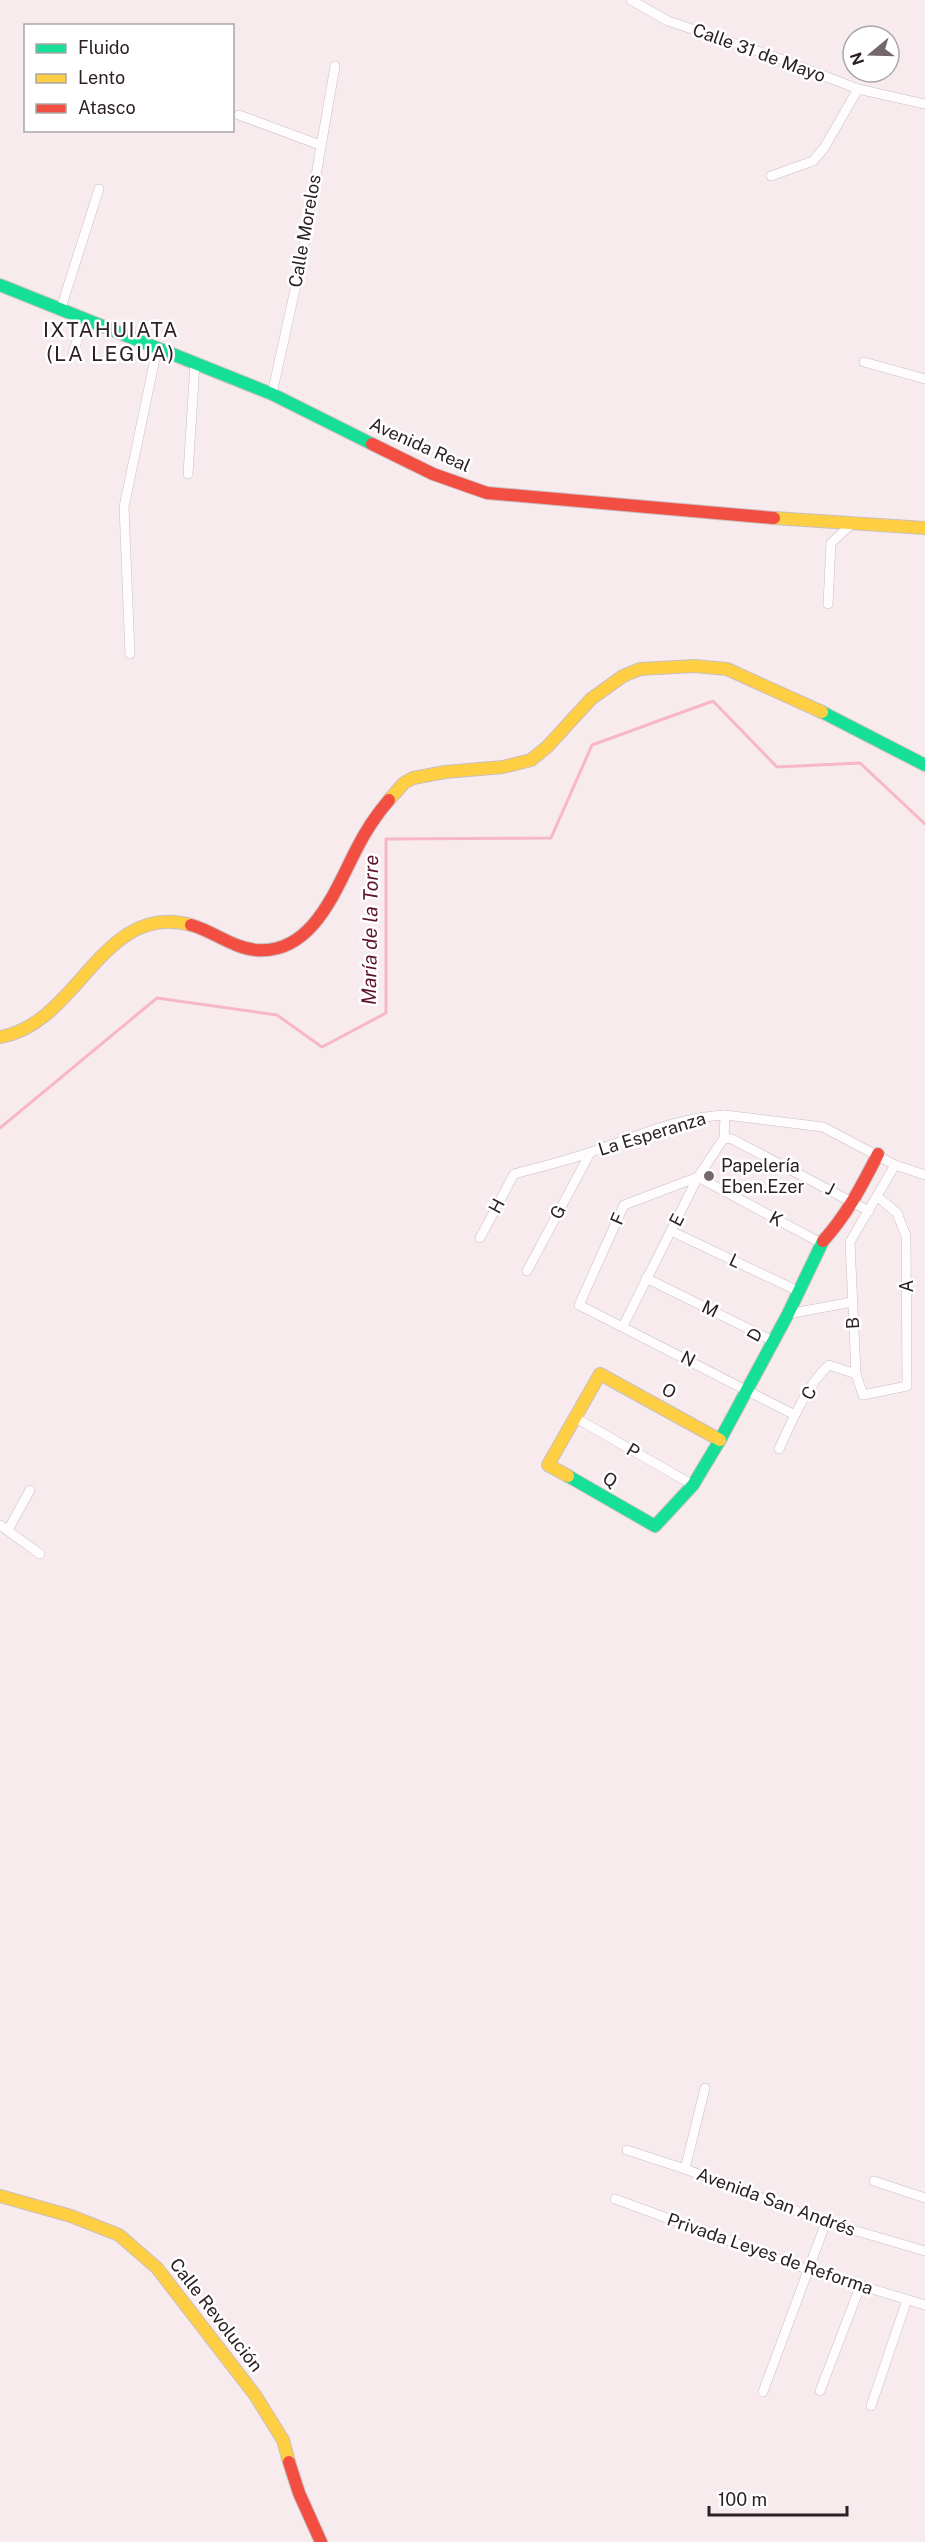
<svg xmlns="http://www.w3.org/2000/svg" width="925" height="2542" font-family="'Public Sans',sans-serif">
  <style>
    .lines { fill: none; stroke-linecap: round; stroke-linejoin: round }
    .stream { stroke: #f7b7c8; stroke-width: 3 }
    .street-casing { stroke: #cabec1; stroke-width: 10 }
    .fast-casing { stroke: #cabec1; stroke-width: 14 }
    .slow-casing { stroke: #cabec1; stroke-width: 14 }
    .jam-casing { stroke: #cabec1; stroke-width: 14 }
    .street { stroke: #fefcfc; stroke-width: 9 }
    .fast { stroke: #16e098; stroke-width: 12 }
    .slow { stroke: #ffcf43; stroke-width: 12 }
    .jam { stroke: #f24e42; stroke-width: 12 }
    .poi-dot { fill: #75686b; stroke: #fff; stroke-width: 2 }
    .labels { text-anchor: middle; stroke-width: 5; stroke-linejoin: round; paint-order: stroke }
    .street-label { font-size: 18px; fill: #2e2124; stroke: #fff }
    .poi-label { font-size: 18px; fill: #2e2124; stroke: #fff; text-anchor: start }
    .water-label { font-size: 20px; font-style: italic; fill: #5d132f; stroke: #fff }
    .quarter-label { font-size: 21px; letter-spacing: 1.5px; fill: #2e2124; stroke: #fff }
  </style>
  <rect width="100%" height="100%" fill="#f8ebee"/>
  <g class="lines">
    <polyline class="stream" points="0,1128 157,998 277,1015 322,1047 386,1013 386,839 551,838 592,745 713,701 777,767 860,763 925,824"/>
    <g class="street-casing">
      <g id="street">
        <polyline points="631,0 668,21 778,58 858,89 925,104"/>
        <polyline points="239,115 320,145"/>
        <polyline points="771,176 813,161 824,148 858,89"/>
        <polyline points="61,308 99,189"/>
        <polyline points="73,353 84,319"/>
        <polyline points="864,362 925,379"/>
        <polyline points="272,394 301,262 335,66"/>
        <polyline points="188,474 195,364"/>
        <polyline points="828,604 831,543 854,522"/>
        <polyline points="130,654 124,507 157,349"/>
        <polyline points="724,1138 732,1139 869,1211"/>
        <polyline points="878,1197 897,1213 906,1236 907,1386 863,1395 856,1374 850,1242 895,1165"/>
        <polyline points="671,1231 798,1291"/>
        <path d="M 480,1238 L 514,1174 C 540,1167 566,1161 591,1152 C 634,1138 678,1117 725,1115 L 823,1127 L 895,1165 L 925,1175"/>
        <polyline points="527,1271 590,1153"/>
        <polyline points="646,1278 773,1341"/>
        <polyline points="788,1314 852,1302"/>
        <polyline points="623,1326 698,1177 724,1138 725,1115"/>
        <polyline points="795,1415 579,1305 624,1205 698,1177 821,1243"/>
        <polyline points="574,1417 693,1485"/>
        <path d="M 779,1449 C 791,1423 808,1383 829,1365 L 856,1374"/>
        <polyline points="0,1525 40,1554"/>
        <polyline points="8,1530 30,1490"/>
        <polyline points="627,2150 685,2169 826,2222 925,2251"/>
        <polyline points="685,2169 705,2088"/>
        <polyline points="874,2181 925,2198"/>
        <polyline points="615,2199 809,2270 925,2305"/>
        <polyline points="820,2391 860,2287"/>
        <polyline points="763,2392 826,2222"/>
        <polyline points="871,2406 907,2300"/>
      </g>
    </g>
    <g class="fast-casing">
      <g id="fast">
        <polyline points="0,285 272,394 372,444"/>
        <polyline points="822,712 925,765"/>
        <polyline points="568,1476 655,1526 693,1485 720,1440 788,1314 823,1241"/>
      </g>
    </g>
    <g class="slow-casing">
      <g id="slow">
        <polyline points="774,518 925,528"/>
        <polyline points="389,800 404,783 413,778 445,772 503,767 531,760 547,747 591,699 623,676 640,669 694,666 727,669 822,712"/>
        <path d="M 0,1037 C 79,1024 102,900 191,925"/>
        <polyline points="568,1476 548,1465 600,1374 720,1440"/>
        <polyline points="0,2196 71,2216 119,2235 157,2268 255,2395 283,2440 289,2462"/>
      </g>
    </g>
    <g class="jam-casing">
      <g id="jam">
        <polyline points="372,444 433,474 487,493 774,518"/>
        <path d="M 191,925 C 213,931 233,948 256,950 C 312,955 335,891 356,850 C 365,832 376,815 389,800"/>
        <path d="M 823,1241 C 847,1215 862,1185 878,1154"/>
        <polyline points="289,2462 299,2493 321,2542"/>
      </g>
    </g>
    <use href="#street" class="street"/>
    <use href="#fast" class="fast"/>
    <use href="#slow" class="slow"/>
    <use href="#jam" class="jam"/>
  </g>
  <circle class="poi-dot" cx="709" cy="1176" r="6"/>
  <g class="labels">
    <g class="street-label">
      <text transform="translate(759 53) rotate(20)" y="6">Calle 31 de Mayo</text>
      <text transform="translate(305 231) rotate(-80)" y="6">Calle Morelos</text>
      <text transform="translate(420 445) rotate(24)" y="6">Avenida Real</text>
      <text transform="translate(652 1134) rotate(-17)" y="6">La Esperanza</text>
      <text transform="translate(830 1189) rotate(27)" y="6">J</text>
      <text transform="translate(497 1206) rotate(-62)" y="6">H</text>
      <text transform="translate(558 1212) rotate(-62)" y="6">G</text>
      <text transform="translate(618 1219) rotate(-66)" y="6">F</text>
      <text transform="translate(776 1219) rotate(28)" y="6">K</text>
      <text transform="translate(677 1220) rotate(-63)" y="6">E</text>
      <text transform="translate(735 1261) rotate(25)" y="6">L</text>
      <text transform="translate(907 1286) rotate(-90)" y="6">A</text>
      <text transform="translate(710 1309) rotate(26)" y="6">M</text>
      <text transform="translate(853 1323) rotate(-93)" y="6">B</text>
      <text transform="translate(755 1335) rotate(-61)" y="6">D</text>
      <text transform="translate(688 1359) rotate(27)" y="6">N</text>
      <text transform="translate(669 1391) rotate(29)" y="6">O</text>
      <text transform="translate(809 1393) rotate(-59)" y="6">C</text>
      <text transform="translate(633 1451) rotate(30)" y="6">P</text>
      <text transform="translate(610 1480) rotate(30)" y="6">Q</text>
      <text transform="translate(776 2202) rotate(20)" y="6">Avenida San Andrés</text>
      <text transform="translate(770 2254) rotate(19)" y="6">Privada Leyes de Reforma</text>
      <text transform="translate(216 2315) rotate(52)" y="6">Calle Revolución</text>
    </g>
    <g class="poi-label">
      <text x="721" y="1172">Papelería<tspan x="721" dy="21">Eben.Ezer</tspan></text>
    </g>
    <g class="water-label">
      <text transform="translate(370 930) rotate(-89)" y="7">María de la Torre</text>
    </g>
    <g class="quarter-label">
      <text x="111" y="337">IXTAHUIATA<tspan x="111" dy="24">(LA LEGUA)</tspan></text>
    </g>
  </g>
  <rect x="24" y="24" width="210" height="108" fill="#ffffff" stroke="#aba6a7" stroke-width="1.5"/>
  <rect x="36" y="44" width="30" height="9" fill="#16e098" stroke="#aba6a7" stroke-width="1.5"/>
  <text x="78" y="54" font-size="18" fill="#2e2124">Fluido</text>
  <rect x="36" y="74" width="30" height="9" fill="#ffcf43" stroke="#aba6a7" stroke-width="1.5"/>
  <text x="78" y="84" font-size="18" fill="#2e2124">Lento</text>
  <rect x="36" y="104" width="30" height="9" fill="#f24e42" stroke="#aba6a7" stroke-width="1.5"/>
  <text x="78" y="114" font-size="18" fill="#2e2124">Atasco</text>
  <g transform="translate(871 54) rotate(251)"><circle r="28" fill="#ffffff" stroke="#aba6a7" stroke-width="1.5"/>
  <path d="M0-4.5L10 22L0 15L-10 22Z" fill="#75686b"/>
  <text y="-9" font-size="16" font-weight="bold" text-anchor="middle" fill="#2e2124">N</text>
  </g>
  <path d="M709 2506v9h138v-9" fill="none" stroke="#2e2124" stroke-width="3"/>
  <text x="718" y="2506" font-size="18" fill="#2e2124" stroke="#ffffff" stroke-width="4.5" paint-order="stroke">100 m</text>
</svg>
